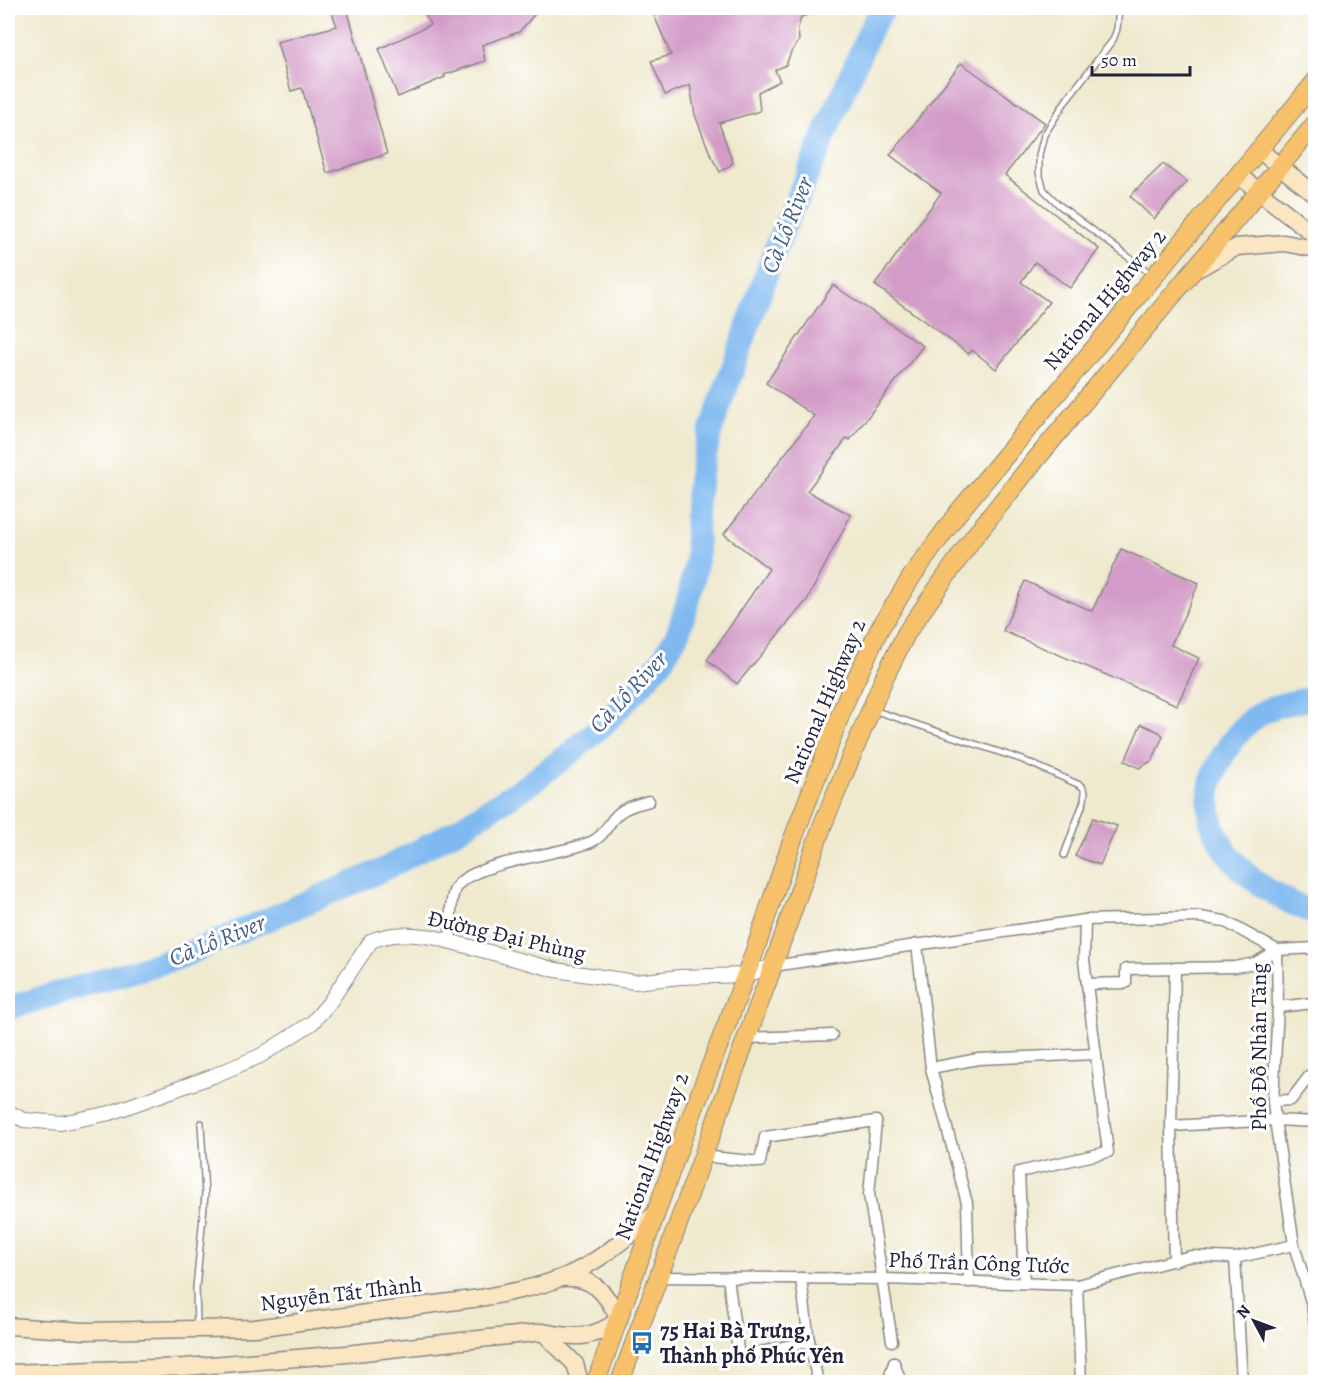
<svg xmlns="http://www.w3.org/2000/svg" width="1323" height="1390" font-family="Alegreya,serif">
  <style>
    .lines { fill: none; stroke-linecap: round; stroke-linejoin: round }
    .river { stroke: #7fb9f0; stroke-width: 24 }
    .building { fill: #d39cc8 }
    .service-casing { stroke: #888684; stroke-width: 8 }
    .minor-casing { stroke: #888684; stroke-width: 13 }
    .tertiary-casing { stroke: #888684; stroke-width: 16 }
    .secondary-casing { stroke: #888684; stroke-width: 19 }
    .trunk-casing { stroke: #888684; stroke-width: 20 }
    .service { stroke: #fff; stroke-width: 5 }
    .minor { stroke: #fff; stroke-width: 10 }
    .tertiary { stroke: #fff; stroke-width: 14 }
    .secondary { stroke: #fbe6c4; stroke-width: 16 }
    .trunk { stroke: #f6c16b; stroke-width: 18 }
    .labels { text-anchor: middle; stroke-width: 6; stroke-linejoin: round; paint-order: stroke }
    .street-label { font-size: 22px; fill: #22223b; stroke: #fff }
    .poi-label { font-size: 22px; font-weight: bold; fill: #22223b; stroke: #fff; text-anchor: start }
    .water-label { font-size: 24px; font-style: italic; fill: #475e83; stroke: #fff }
  </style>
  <rect width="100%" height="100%" fill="#fff"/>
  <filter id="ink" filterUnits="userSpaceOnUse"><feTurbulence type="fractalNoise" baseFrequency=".0167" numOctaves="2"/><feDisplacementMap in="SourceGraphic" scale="12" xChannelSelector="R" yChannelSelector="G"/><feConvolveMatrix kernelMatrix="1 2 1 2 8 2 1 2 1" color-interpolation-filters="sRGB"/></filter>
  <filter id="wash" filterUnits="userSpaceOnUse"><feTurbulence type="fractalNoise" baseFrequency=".008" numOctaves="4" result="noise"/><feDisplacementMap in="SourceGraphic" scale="24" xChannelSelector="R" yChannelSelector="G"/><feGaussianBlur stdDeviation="1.35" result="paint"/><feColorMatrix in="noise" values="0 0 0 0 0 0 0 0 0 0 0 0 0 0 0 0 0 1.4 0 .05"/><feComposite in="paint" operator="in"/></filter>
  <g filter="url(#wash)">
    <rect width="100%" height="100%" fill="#efe9ce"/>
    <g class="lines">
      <g class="river">
        <path d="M 1316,698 C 1268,706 1252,710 1225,752 C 1177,828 1248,890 1316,913"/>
        <polyline points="8,1008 177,958 383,870 457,830 528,785 573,751 605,723 636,691 661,662 678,633 689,598 697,559 696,508 700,475 711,430 776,247 872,26 884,8"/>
      </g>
    </g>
    <g id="blocks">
      <g class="building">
        <polygon points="330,8 347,8 387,154 327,173 302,88 291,91 277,42 337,26"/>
        <polygon points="422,8 540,8 519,32 482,45 485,61 444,75 445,77 398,97 379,49 430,25"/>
        <polygon points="651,8 823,8 823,9 801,17 798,28 799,41 791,52 786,65 775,70 780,81 758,92 760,111 719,123 733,163 720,172 711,156 695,115 690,85 665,95 651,61 671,55"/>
        <polygon points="961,63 1045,123 1005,175 1099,249 1070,288 1035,262 1021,282 1049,302 996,369 972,350 969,354 875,285 941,193 890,155"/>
        <polygon points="1163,164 1187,182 1154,219 1130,196"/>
        <polygon points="833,285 923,346 850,440 847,438 807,491 851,515 807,600 737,684 707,660 769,569 724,534 814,416 766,383"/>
        <polygon points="1121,549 1199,583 1171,645 1199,658 1177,705 1003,631 1025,581 1092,611"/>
        <polygon points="1141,724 1159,732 1163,736 1152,761 1139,768 1125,761"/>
        <polygon points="1093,818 1117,826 1100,865 1075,856"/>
      </g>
    </g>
  </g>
  <g filter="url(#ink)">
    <use href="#blocks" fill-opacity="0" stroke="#888684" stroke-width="1.5"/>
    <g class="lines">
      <g class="service-casing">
        <g id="service">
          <polyline points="1119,8 1117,29 1113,40 1067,99 1044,135 1039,155 1039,173 1044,190 1059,205 1151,274"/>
          <polyline points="873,710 1023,760 1082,786 1085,792 1084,801 1064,855"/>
          <polyline points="197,1327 196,1288 205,1195 201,1123"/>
        </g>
      </g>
      <g class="minor-casing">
        <g id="minor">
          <path d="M 450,943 C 451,929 449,901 455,889 C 468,862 561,855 591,842 C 605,836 608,822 619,813 C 627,806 639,804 649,801"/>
          <polyline points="917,944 931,1068 967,1203 969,1282"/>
          <polyline points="773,966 1085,920 1200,917 1224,921 1277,950 1278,1007 1273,1101 1275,1120 1294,1245 1312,1305 1316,1331"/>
          <polyline points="1087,984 1126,983 1126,969 1235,967 1255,963 1277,950 1316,948"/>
          <polyline points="1278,1007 1313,1003"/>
          <polyline points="746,1038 832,1035"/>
          <polyline points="931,1068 978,1059 1096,1054"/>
          <polyline points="1273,1101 1291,1100 1310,1075 1316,1075"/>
          <polyline points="1171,1126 1275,1120 1316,1122"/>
          <polyline points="702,1156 760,1162 765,1137 876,1121 869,1194 892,1341"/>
          <polyline points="1235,1258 1242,1382"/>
          <polyline points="1174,1261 1171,1126 1175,969"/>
          <polyline points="658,1277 884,1279 1077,1285 1191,1256 1235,1258 1294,1245"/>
          <polyline points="728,1278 739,1357 809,1341"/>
          <polyline points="801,1278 809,1341 818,1382"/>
          <polyline points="1024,1283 1019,1172 1108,1152 1084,960 1085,920"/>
          <polyline points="1077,1285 1081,1382"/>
          <polyline points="894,1363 901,1382"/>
          <polyline points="142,1369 147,1382"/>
          <polyline points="888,1382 894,1363"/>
        </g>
      </g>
      <g class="tertiary-casing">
        <path id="tertiary" d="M 8,1112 L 24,1120 L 61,1123 L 110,1113 L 213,1076 L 260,1056 L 312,1023 L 329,1003 L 371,941 C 391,932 412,934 433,937 L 556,970 L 635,982 L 680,977 L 745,975 L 773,966"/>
      </g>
      <g class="secondary-casing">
        <g id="secondary">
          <polyline points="1259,150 1316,195"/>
          <polyline points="1238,175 1316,236"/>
          <polyline points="1199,268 1237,247 1284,243 1316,249"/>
          <path d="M 8,1326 L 85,1331 L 255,1328 L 480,1298 C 507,1293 535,1288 561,1278 C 597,1264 627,1237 656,1213"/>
          <polyline points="544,1333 575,1364 580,1382"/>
          <path d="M 8,1373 L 185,1367 L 346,1354 L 543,1332 C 575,1338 592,1340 619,1320 C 607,1293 593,1276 562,1278"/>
        </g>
      </g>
      <g class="trunk-casing">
        <g id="trunk">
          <polyline points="596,1382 680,1145 752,959 791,844 846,700 879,630 912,576 957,514 1316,81"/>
          <polyline points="620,1382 773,966 823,824 885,676 907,632 973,538 1028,469 1316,123"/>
        </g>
      </g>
      <use href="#service" class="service"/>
      <use href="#minor" class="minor"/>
      <use href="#tertiary" class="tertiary"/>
      <use href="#secondary" class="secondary"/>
      <use href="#trunk" class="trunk"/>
    </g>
  </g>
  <defs>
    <g id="bus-bare" transform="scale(1.8)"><path d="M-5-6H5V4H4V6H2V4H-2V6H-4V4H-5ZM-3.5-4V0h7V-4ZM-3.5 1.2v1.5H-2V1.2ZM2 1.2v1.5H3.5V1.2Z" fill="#1f6fb2" stroke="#fff" stroke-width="2.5" paint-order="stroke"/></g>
  </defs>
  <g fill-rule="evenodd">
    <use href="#bus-bare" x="642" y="1343"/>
  </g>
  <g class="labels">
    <g class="street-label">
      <text transform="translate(1104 299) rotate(-50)" y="8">National Highway 2</text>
      <text transform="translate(824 701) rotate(-67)" y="8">National Highway 2</text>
      <text transform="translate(507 935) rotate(13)" y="8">Đường Đại Phùng</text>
      <text transform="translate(1258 1047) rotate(-90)" y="8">Phố Đỗ Nhân Tăng</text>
      <text transform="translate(651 1156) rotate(-70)" y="8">National Highway 2</text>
      <text transform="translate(979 1262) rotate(2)" y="8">Phố Trần Công Tước</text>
      <text transform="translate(341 1293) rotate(-7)" y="8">Nguyễn Tất Thành</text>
    </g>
    <g class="poi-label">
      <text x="660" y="1338">75 Hai Bà Trưng,<tspan x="660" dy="25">Thành phố Phúc Yên</tspan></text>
    </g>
    <g class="water-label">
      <text transform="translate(787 225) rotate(-68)" y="8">Cà Lồ River</text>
      <text transform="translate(628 692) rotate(-47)" y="8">Cà Lồ River</text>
      <text transform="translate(217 940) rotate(-22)" y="8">Cà Lồ River</text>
    </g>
  </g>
  <rect width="1323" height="1390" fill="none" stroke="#fff" stroke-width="30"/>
  <g transform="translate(1254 1321) rotate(311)" stroke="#ffffff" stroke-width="4.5" paint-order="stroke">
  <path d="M0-4.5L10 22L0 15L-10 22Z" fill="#22223b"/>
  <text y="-9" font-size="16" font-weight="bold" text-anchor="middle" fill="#22223b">N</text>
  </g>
  <path d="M1092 66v9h98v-9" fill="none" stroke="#22223b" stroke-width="3"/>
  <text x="1101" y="66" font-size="18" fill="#22223b" stroke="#ffffff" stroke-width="4.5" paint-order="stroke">50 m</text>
</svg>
